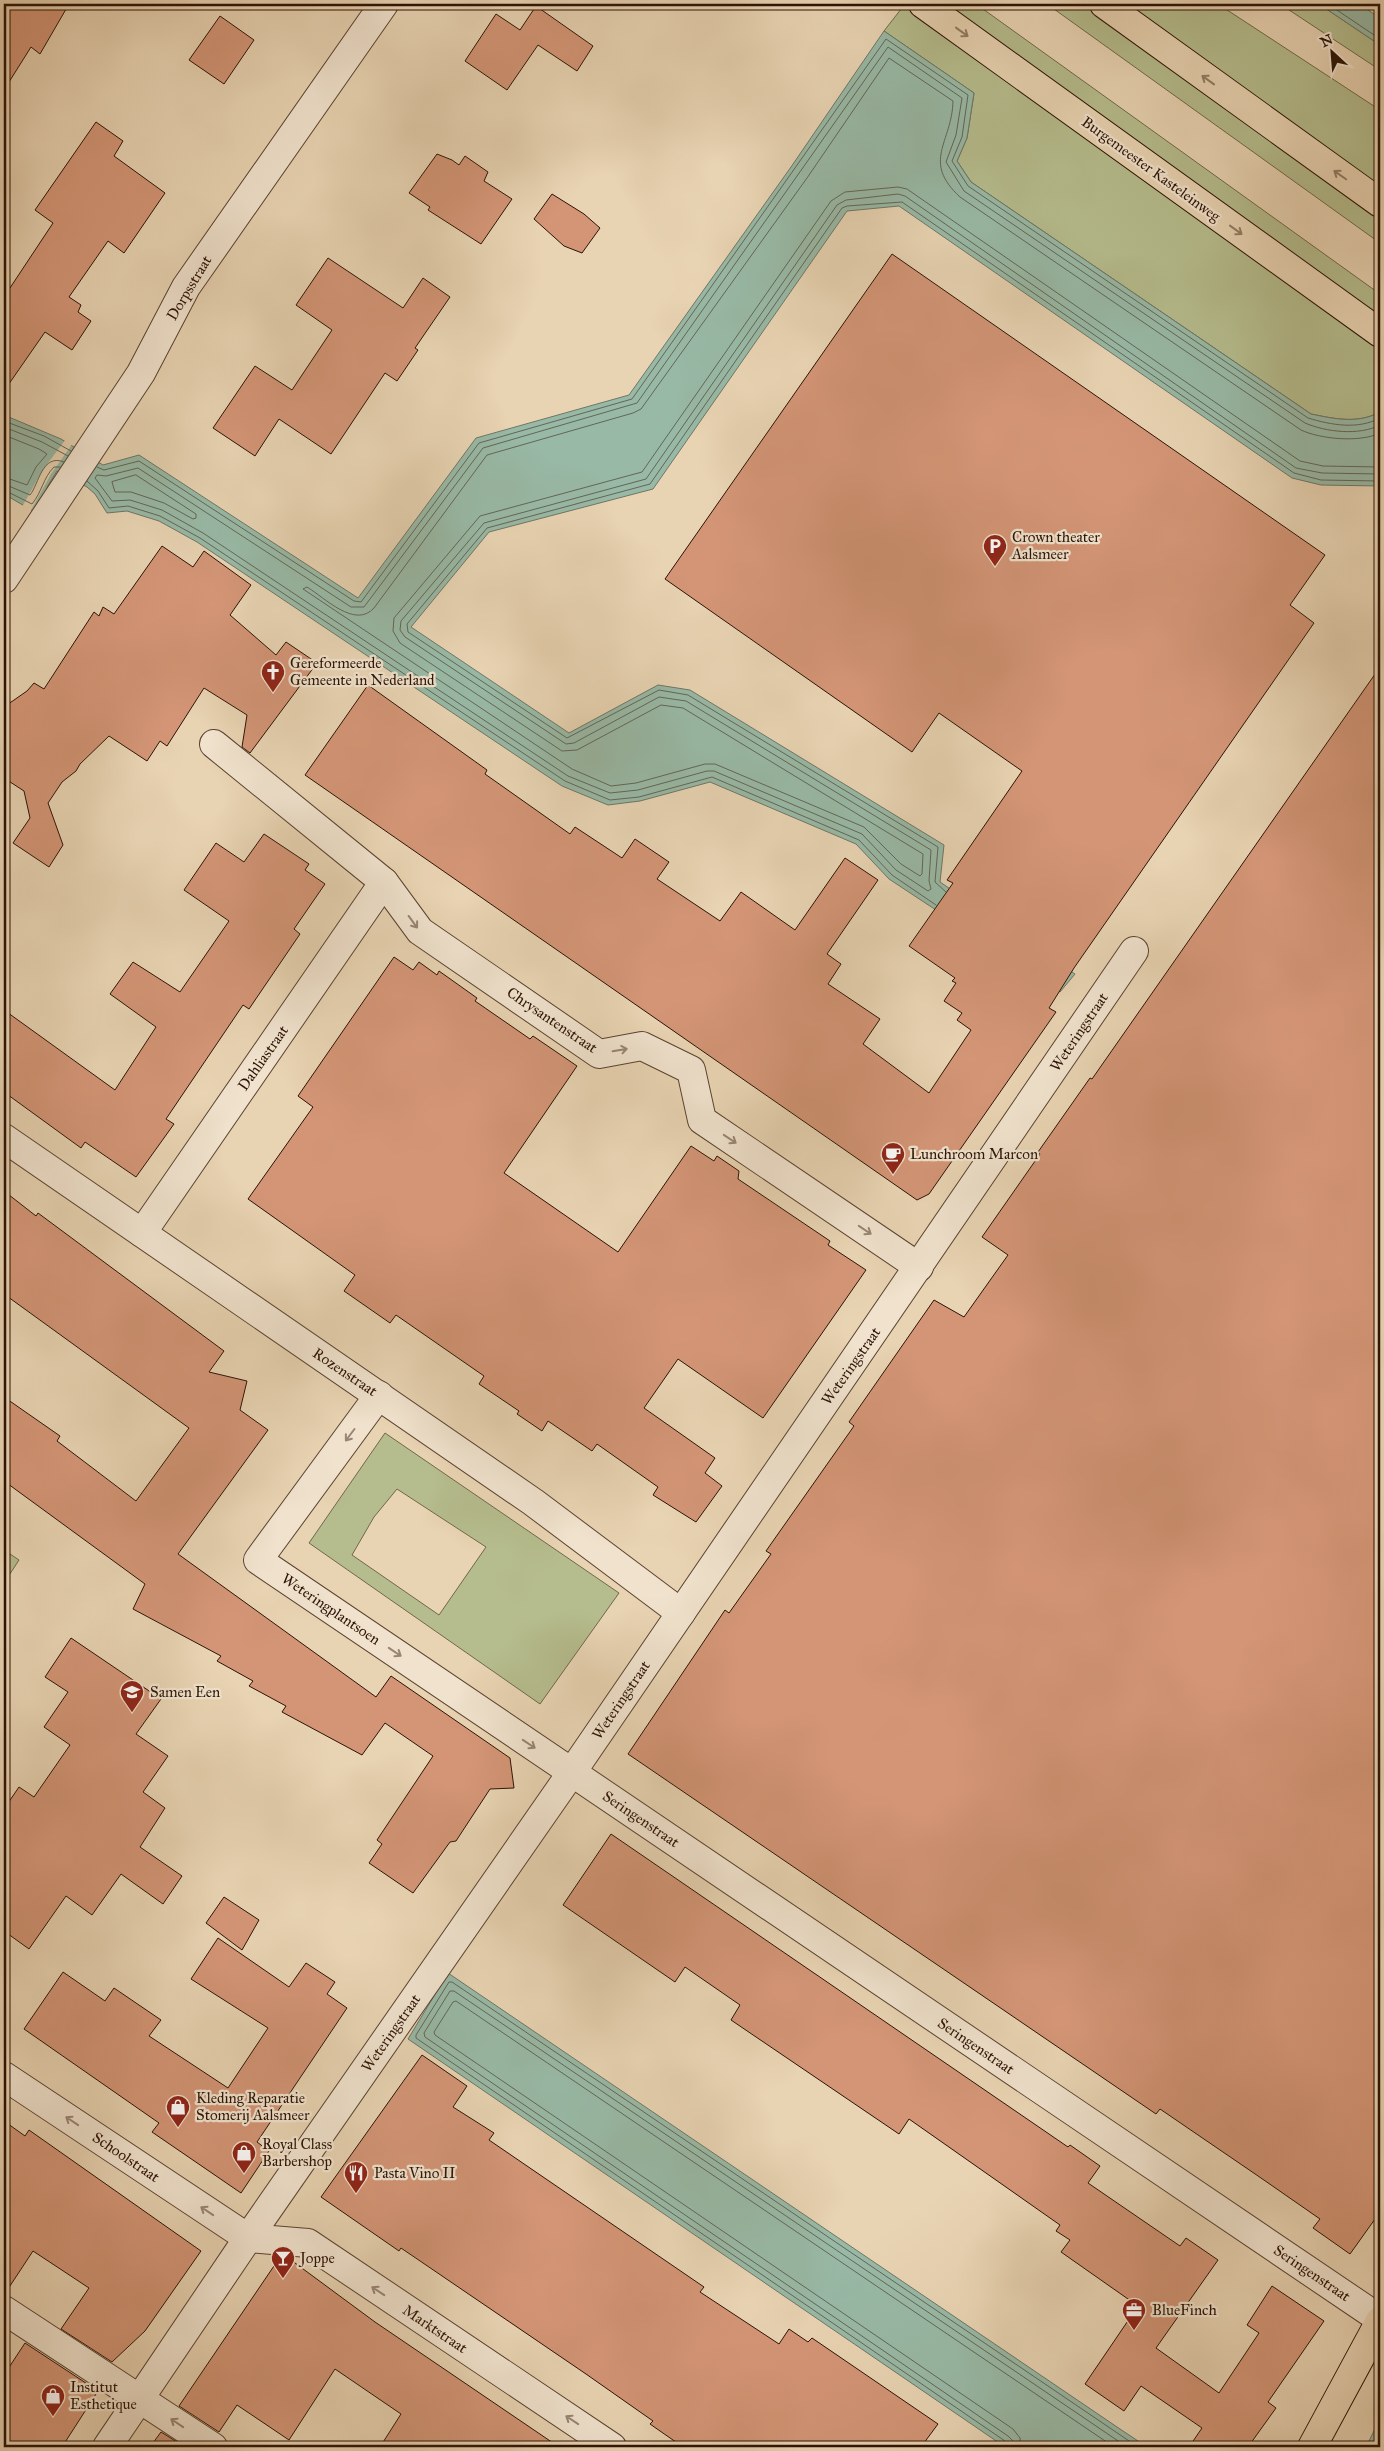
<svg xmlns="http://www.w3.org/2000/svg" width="1384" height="2451" font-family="'IM FELL Great Primer',serif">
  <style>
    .green { fill: #b5bc8d; stroke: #706849; fill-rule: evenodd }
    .water { fill: #98b9a6; stroke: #6d7766 }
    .pier { fill: #e8d3b2 }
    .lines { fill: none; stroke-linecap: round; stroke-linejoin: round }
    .shore { stroke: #626656; stroke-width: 1 }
    .building { fill: #d39576; stroke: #2c1305 }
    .minor-casing { stroke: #5b4330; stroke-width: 30 }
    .major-casing { stroke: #2c1305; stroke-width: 30 }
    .minor { stroke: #f0e2cd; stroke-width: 28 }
    .major { stroke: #e8d3b2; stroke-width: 28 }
    .oneway { stroke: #937d64 }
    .oneway2 { stroke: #988573 }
    .labels { text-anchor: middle; stroke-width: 4.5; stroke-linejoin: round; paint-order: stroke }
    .street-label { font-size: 15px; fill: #2c1305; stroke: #f0e2cd }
    .poi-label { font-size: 15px; fill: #2c1305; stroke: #f0e2cd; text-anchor: start }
  </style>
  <rect width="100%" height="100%" fill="#e8d3b2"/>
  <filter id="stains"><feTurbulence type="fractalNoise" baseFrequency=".004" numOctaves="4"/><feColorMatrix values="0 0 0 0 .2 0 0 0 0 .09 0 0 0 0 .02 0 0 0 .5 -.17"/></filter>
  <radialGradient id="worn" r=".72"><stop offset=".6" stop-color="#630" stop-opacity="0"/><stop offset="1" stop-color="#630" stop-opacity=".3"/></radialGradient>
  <g class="green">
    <path d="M 905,4 L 1380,347 L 1380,412 C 1358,424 1335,419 1311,414 L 971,182 L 957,161 L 967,138 L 974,93 L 884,31 Z"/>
    <polygon points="942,4 976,4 1380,294 1380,322"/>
    <polygon points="1047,4 1088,4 1380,214 1380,243"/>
    <polygon points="1121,4 1218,4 1380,110 1380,191"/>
    <polygon points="1280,4 1319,4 1380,45 1380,70"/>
    <path d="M 385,1433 L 619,1593 L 540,1704 L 309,1543 ZM 397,1489 L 486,1547 L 439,1615 L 352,1555 L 374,1517 Z"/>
    <polygon points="4,1550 19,1560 4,1583"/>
  </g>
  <g class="water">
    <polygon points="1319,4 1359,4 1380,18 1380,45"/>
    <path d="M 884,31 L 974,93 L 967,138 L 957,161 L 971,182 L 1311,414 C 1335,419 1358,424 1380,412 L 1380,486 L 1321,485 L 1292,478 L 899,206 L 847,211 L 653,489 L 489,532 L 411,627 L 569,733 L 658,685 L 690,690 L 944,845 L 940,882 L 1075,974 L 1060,992 L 889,879 L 856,844 L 710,782 L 640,801 L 608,805 L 562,786 L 197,542 L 159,521 L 127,511 L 107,513 L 95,494 L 87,487 L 57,471 L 47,487 L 48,490 L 33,511 L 4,494 L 4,415 L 61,439 L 103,465 L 139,455 L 358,598 L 476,438 L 629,395 L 791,167 Z"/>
    <polygon points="448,1973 1120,2429 1147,2447 1005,2447 408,2039"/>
    <polygon points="1380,2419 1380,2447 1366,2447"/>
  </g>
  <polygon class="pier" points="66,439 73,443 51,474 30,512 22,507 42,471"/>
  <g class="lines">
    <g class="shore">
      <polyline points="1328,4 1380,39"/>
      <polyline points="4,421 44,436 71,451"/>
      <path d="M 1380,425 C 1359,436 1326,432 1305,423 L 964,191 L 946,162 L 956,135 L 962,98 L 888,47 L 637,403 L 483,448 L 364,607 L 351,607 L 138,468 L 106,476 L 97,475 L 95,478 L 112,501 L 130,500 L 162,510 L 203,533 L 568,776 L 610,793 L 638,790 L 707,771 L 714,771 L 862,834 L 896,870 L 928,891 L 931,889 L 929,881 L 931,850 L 686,701 L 659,697 L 574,743 L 566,744 L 405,637 L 400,630 L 401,621 L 484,523 L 646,479 L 837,205 L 846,200 L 898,194 L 905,196 L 1296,468 L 1322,473 L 1380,474"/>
      <polyline points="4,427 42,442 68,456"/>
      <path d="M 1380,433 C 1360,443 1320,439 1301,430 L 960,197 C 921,161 952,143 953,101 L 889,58 L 807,178 L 641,409 L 633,413 L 487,455 L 374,608 C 355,629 325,598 307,587 L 303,589 L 572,769 L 611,786 L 636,783 L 705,764 L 715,764 L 864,827 L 901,864 L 920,876 L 922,874 L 923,854 L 683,708 L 661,705 L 577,750 L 562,751 L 400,643 L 393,631 L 394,618 L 480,516 L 642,472 L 831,201 L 845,192 L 898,187 L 907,189 L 1300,461 L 1323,466 L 1380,467"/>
      <polyline points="4,435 39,449 47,454 36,467 27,485 4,477"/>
      <path d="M 97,467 L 104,470 L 139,461 L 354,601 L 361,602 L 479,443 L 632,399 L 886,39 L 968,95 L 962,137 L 952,161 L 968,186 L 1308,418 C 1331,425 1358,430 1380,418"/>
      <polygon points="136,475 196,514 196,518 193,519 164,503 131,492 115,492 112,482"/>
      <polyline points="87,481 98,491 109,508 128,506 160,516 200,538 565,781 610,800 639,797 712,777 859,840 892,875 936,905"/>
      <path d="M 4,484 L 30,495 C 39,484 42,453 64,462"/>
      <path d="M 4,490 L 32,504 C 42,492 43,478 54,467 L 60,467"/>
      <polyline points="946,892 935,882 938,847 688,695 659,690 567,738 408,632 407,624 487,528 650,484 842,208 847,206 902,202 1294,473 1321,480 1380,481"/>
      <polyline points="1007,2447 1005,2441 416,2038 416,2035 449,1982 452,1982 1138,2447"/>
      <polyline points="1014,2447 1013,2441 1008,2436 425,2037 424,2033 450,1991 454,1991 1127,2447"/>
      <polyline points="1021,2447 1020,2438 1013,2429 435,2035 434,2032 453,2002 456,2001 1114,2447"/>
    </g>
  </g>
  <g class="building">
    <polygon points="4,4 69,4 40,54 31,47 4,90"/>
    <polygon points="536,6 593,46 577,71 538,45 507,90 465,61 496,14 520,30"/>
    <polygon points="220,16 254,40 224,84 189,60"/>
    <polygon points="96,122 123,141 114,156 165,193 124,253 108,241 69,297 81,305 78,312 91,321 72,350 45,332 4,391 4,297 53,223 35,210"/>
    <polygon points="437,154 452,160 459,165 465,156 488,172 484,181 512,199 481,244 428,210 430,207 409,193"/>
    <polygon points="552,194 584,214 600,228 582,253 564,246 534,219"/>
    <polygon points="892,254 1325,555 1290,605 1314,623 1074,968 1049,1008 1056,1012 929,1194 917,1200 305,775 368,685 487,770 485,774 570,834 575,827 622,858 635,839 669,862 657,879 720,921 741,892 795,930 845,858 878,880 827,954 841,964 828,984 880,1019 863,1044 929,1093 971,1030 957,1020 962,1013 944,1001 956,983 952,981 955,978 909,946 953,883 947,880 1022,771 939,713 912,752 665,579"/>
    <polygon points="328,258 403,308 423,278 450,297 415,348 418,350 397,381 385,373 331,454 279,419 255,456 213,428 255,366 292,390 332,330 296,305"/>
    <polygon points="162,546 193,567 204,551 251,585 230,615 276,655 286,642 317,663 250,753 242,747 247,715 204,688 167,746 160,741 147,761 109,736 80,764 76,771 62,782 48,803 63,845 49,867 13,843 30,818 24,791 4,778 4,707 27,691 34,683 44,689 94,612 99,616 103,607 114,614"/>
    <polygon points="1380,667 1380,2212 1350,2254 1313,2228 1320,2219 1261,2178 1160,2109 1156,2114 628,1754 725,1610 729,1613 771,1554 766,1551 854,1426 849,1422 934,1300 964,1317 1008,1255 982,1237 1040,1154 1038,1152 1090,1078 1092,1079"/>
    <polygon points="264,834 309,864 305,870 325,884 294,929 300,934 249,1009 243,1005 166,1119 174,1124 136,1177 85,1142 81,1148 4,1092 4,1010 115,1090 156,1027 110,994 133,962 180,992 229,921 184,890 216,843 244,862"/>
    <polygon points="394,957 413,970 419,962 437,975 439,971 477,998 475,1001 530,1039 533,1036 577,1066 504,1173 618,1252 691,1146 714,1161 717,1156 739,1171 738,1179 830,1241 828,1245 866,1270 763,1418 678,1359 644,1408 715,1458 705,1473 722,1486 696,1522 653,1495 658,1487 597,1444 592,1451 548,1421 542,1431 517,1414 519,1411 479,1384 484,1376 396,1315 390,1323 344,1291 355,1275 248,1199 313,1107 298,1096"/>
    <polygon points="4,1191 36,1216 38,1213 224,1351 209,1372 247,1381 240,1410 268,1430 178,1554 376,1697 391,1676 510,1758 514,1788 490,1789 456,1841 450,1842 413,1893 369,1863 382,1844 377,1840 433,1756 385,1723 362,1755 282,1712 286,1706 249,1686 253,1681 217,1661 221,1656 133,1609 145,1584 4,1481 4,1397 60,1436 57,1441 136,1501 189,1428 4,1294"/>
    <polygon points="71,1638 161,1699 136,1734 168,1756 143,1792 165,1808 140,1847 182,1876 163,1904 121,1874 92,1915 66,1896 29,1949 4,1931 4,1809 19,1787 34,1797 70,1745 44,1727 68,1692 45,1677"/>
    <polygon points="611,1834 1068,2147 1070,2145 1100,2166 1088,2183 1180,2246 1186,2238 1218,2260 1156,2348 1219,2393 1259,2333 1247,2325 1272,2286 1324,2321 1268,2402 1276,2408 1248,2447 1189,2447 1202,2428 1141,2386 1124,2411 1085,2384 1138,2306 1061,2252 1070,2240 1056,2231 1060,2225 909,2119 899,2134 731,2020 740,2005 685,1967 675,1982 563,1905"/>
    <polygon points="224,1897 259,1920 242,1950 206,1923"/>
    <polygon points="218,1938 289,1987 306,1963 335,1982 327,1994 347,2008 257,2142 269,2151 241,2193 152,2132 159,2123 24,2029 63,1972 105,2001 114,1988 161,2020 149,2036 228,2088 268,2028 191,1979"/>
    <polygon points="422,2055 467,2086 453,2107 494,2133 489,2140 704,2287 700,2292 779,2344 789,2329 808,2342 812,2338 938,2424 921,2447 683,2447 650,2424 653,2421 586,2374 401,2248 399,2251 321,2197"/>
    <polygon points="4,2121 25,2136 29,2130 201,2251 145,2331 112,2362 61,2329 89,2288 33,2251 4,2295"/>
    <polygon points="291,2260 375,2322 559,2447 380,2447 401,2414 335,2369 289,2440 237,2405 219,2432 179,2406 276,2263"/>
    <polygon points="25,2343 98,2391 62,2447 4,2447 4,2375"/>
    <polygon points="161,2432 185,2447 150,2447"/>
  </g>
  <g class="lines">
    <g class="minor-casing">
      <g id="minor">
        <polyline points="4,579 141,373 186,287 384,4"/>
        <polyline points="214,744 384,882 420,931 599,1054 642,1046 691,1070 702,1120 919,1267"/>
        <polyline points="4,1138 533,1502 681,1613"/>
        <polyline points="142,1233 384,882"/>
        <polyline points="379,1395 258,1560 1380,2319"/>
        <polyline points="4,2076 248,2238 308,2243 612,2447"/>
        <polyline points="4,2310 213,2447"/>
        <polyline points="107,2447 248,2238 572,1772 1134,951"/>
      </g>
    </g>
    <g class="major-casing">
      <g id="major">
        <polyline points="923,4 1380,333"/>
        <polyline points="1104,4 1380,203"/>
        <polyline points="1312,2447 1380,2321"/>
      </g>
    </g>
    <use href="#minor" class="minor"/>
    <use href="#major" class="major"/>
  </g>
  <defs><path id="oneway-shaft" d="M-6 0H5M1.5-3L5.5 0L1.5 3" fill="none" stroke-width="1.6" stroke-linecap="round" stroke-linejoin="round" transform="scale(1.25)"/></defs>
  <g class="oneway">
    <use href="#oneway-shaft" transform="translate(962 32) rotate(36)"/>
    <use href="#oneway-shaft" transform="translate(1208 80) rotate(-144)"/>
    <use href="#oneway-shaft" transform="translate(1340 175) rotate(-145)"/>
    <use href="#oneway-shaft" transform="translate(1236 230) rotate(36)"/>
  </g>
  <g class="oneway2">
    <use href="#oneway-shaft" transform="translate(413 922) rotate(54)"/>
    <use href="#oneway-shaft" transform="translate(620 1050) rotate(-10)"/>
    <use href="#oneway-shaft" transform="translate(730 1139) rotate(34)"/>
    <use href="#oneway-shaft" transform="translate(865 1230) rotate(34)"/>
    <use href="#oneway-shaft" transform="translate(350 1435) rotate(127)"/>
    <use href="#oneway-shaft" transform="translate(395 1652) rotate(34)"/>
    <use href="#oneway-shaft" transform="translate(529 1744) rotate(34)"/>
    <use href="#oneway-shaft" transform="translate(72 2121) rotate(-146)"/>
    <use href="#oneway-shaft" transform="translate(207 2211) rotate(-146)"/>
    <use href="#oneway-shaft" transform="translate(378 2291) rotate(-146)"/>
    <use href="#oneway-shaft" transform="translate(572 2420) rotate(-146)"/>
    <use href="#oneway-shaft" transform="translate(177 2423) rotate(-146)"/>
  </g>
  <defs>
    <g id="parking-pin" transform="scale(1.25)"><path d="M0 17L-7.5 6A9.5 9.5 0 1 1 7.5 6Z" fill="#8f2418" stroke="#f0e2cd"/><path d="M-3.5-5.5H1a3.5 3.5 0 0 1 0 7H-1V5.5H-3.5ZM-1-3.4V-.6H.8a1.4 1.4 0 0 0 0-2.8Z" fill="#fff"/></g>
    <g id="church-pin" transform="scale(1.25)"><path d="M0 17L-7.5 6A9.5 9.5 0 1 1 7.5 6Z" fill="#8f2418" stroke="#f0e2cd"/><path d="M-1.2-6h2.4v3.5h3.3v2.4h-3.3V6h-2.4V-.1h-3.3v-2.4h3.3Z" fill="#fff"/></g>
    <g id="cafe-pin" transform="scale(1.25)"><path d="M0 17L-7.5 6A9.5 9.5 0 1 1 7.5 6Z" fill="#8f2418" stroke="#f0e2cd"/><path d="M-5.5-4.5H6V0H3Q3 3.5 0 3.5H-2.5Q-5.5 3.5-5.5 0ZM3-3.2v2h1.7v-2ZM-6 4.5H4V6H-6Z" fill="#fff"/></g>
    <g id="school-pin" transform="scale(1.25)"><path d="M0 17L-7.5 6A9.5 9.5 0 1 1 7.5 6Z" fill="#8f2418" stroke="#f0e2cd"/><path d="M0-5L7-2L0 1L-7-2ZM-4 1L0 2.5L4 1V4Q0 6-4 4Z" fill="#fff"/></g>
    <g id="shop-pin" transform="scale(1.25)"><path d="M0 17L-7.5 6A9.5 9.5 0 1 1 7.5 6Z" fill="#8f2418" stroke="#f0e2cd"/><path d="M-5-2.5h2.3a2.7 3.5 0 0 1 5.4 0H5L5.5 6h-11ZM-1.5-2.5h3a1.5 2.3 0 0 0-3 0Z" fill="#fff"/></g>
    <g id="restaurant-pin" transform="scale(1.25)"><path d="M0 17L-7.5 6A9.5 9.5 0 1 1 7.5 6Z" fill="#8f2418" stroke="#f0e2cd"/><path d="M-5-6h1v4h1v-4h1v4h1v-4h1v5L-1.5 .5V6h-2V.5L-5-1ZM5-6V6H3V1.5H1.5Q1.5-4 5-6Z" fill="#fff"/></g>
    <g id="bar-pin" transform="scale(1.25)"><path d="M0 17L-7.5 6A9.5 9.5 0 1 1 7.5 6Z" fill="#8f2418" stroke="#f0e2cd"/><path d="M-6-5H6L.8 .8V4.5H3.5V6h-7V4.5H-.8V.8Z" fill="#fff"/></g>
    <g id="office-pin" transform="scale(1.25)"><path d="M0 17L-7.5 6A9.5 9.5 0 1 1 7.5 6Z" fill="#8f2418" stroke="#f0e2cd"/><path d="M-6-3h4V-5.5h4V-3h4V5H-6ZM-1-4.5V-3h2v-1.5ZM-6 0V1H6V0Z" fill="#fff"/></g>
  </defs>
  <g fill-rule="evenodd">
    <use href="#parking-pin" x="995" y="546"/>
    <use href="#church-pin" x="273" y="672"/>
    <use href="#cafe-pin" x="893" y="1154"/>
    <use href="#school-pin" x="132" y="1692"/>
    <use href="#shop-pin" x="178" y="2107"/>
    <use href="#shop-pin" x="244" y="2153"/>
    <use href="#restaurant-pin" x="356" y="2173"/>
    <use href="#bar-pin" x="283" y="2258"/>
    <use href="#office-pin" x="1134" y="2310"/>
    <use href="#shop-pin" x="53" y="2396"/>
  </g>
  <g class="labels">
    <g class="street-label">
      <text transform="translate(1151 169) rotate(36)" y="5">Burgemeester Kasteleinweg</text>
      <text transform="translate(189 288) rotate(-59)" y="5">Dorpsstraat</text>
      <text transform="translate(552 1020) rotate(34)" y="5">Chrysantenstraat</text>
      <text transform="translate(1079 1032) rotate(-56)" y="5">Weteringstraat</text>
      <text transform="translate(263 1058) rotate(-55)" y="5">Dahliastraat</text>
      <text transform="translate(851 1366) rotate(-55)" y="5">Weteringstraat</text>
      <text transform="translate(345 1372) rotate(34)" y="5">Rozenstraat</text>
      <text transform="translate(331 1609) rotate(34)" y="5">Weteringplantsoen</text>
      <text transform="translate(621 1700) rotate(-56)" y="5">Weteringstraat</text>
      <text transform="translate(641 1819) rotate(34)" y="5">Seringenstraat</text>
      <text transform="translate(391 2033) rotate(-55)" y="5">Weteringstraat</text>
      <text transform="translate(976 2046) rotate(34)" y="5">Seringenstraat</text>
      <text transform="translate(126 2157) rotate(34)" y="5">Schoolstraat</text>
      <text transform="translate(1312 2273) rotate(34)" y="5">Seringenstraat</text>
      <text transform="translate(435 2329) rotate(34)" y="5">Marktstraat</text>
    </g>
    <g class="poi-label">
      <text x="1012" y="542">Crown theater<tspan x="1012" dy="17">Aalsmeer</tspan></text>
      <text x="290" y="668">Gereformeerde<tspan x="290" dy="17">Gemeente in Nederland</tspan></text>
      <text x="910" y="1159">Lunchroom Marcon</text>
      <text x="150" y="1697">Samen Een</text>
      <text x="196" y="2103">Kleding Reparatie<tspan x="196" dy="17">Stomerij Aalsmeer</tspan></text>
      <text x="262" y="2149">Royal Class<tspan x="262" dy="17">Barbershop</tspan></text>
      <text x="374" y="2178">Pasta Vino II</text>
      <text x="300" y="2263">Joppe</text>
      <text x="1152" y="2315">BlueFinch</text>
      <text x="70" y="2392">Institut<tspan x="70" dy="17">Esthetique</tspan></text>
    </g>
  </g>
  <rect width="1384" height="2451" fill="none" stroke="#e8d3b2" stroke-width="20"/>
  <rect x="5" y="5" width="1374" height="2441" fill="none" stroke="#2c1305" stroke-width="2.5"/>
  <rect x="10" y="10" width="1364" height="2431" fill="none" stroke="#2c1305"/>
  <g transform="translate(1332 52) rotate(334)" stroke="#f0e2cd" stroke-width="4" paint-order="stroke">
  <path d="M0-4L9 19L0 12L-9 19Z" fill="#2c1305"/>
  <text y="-8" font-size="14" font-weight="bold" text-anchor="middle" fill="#2c1305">N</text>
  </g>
  <rect width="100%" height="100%" filter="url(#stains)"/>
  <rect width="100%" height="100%" fill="url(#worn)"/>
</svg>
